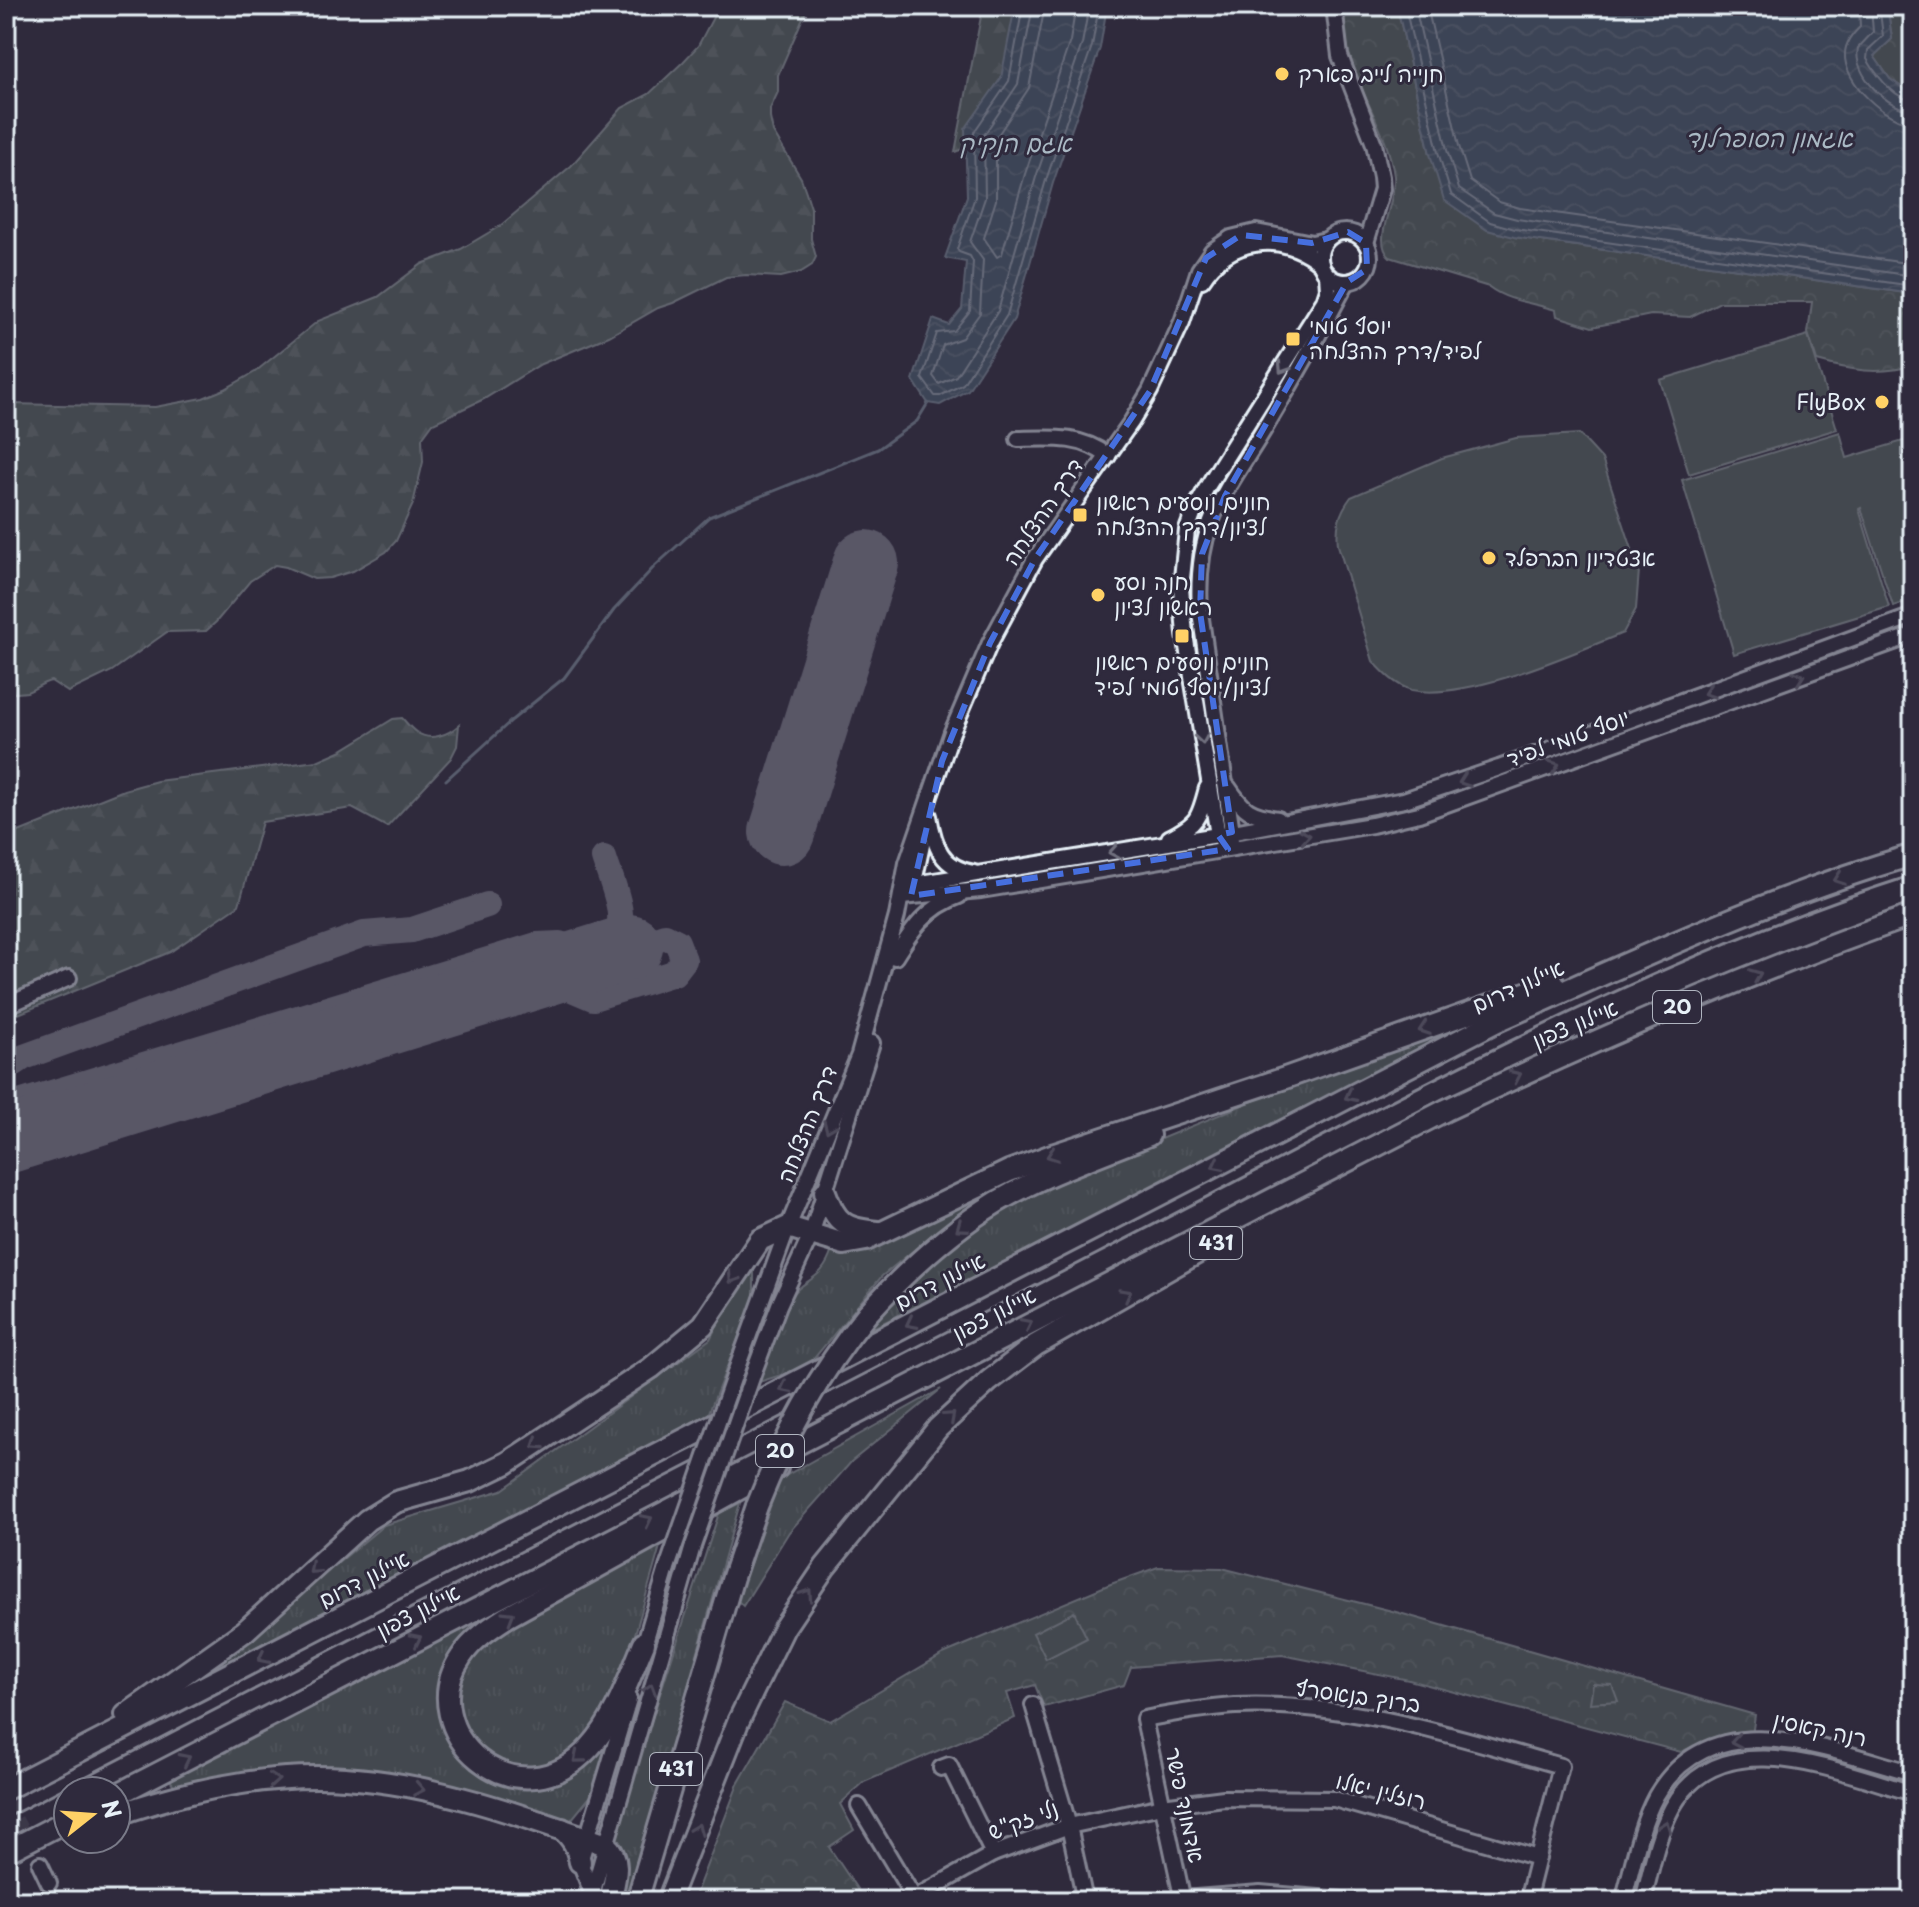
<svg xmlns="http://www.w3.org/2000/svg" width="1919" height="1907" font-family="'Playpen Sans','Playpen Sans Hebrew',sans-serif">
  <style>
    .grass { fill: url(#grass-tufts); stroke: #a2b0af; stroke-width: 2 }
    .forest { fill: url(#forest-firs); stroke: #a2b0af; stroke-width: 2 }
    .park { fill: url(#park-crowns); stroke: #a2b0af; stroke-width: 2 }
    .pitch { fill: #5b6e66; stroke: #a2b0af; stroke-width: 2 }
    .water { fill: url(#water-waves); stroke: #8b9daa; stroke-width: 2 }
    .lines { fill: none; stroke-linecap: round; stroke-linejoin: round }
    .shore { stroke: #aab9c4; stroke-width: 2 }
    .stream { stroke: #8b9daa; stroke-width: 3 }
    .taxiway { stroke: #8c8e9a; stroke-width: 26 }
    .runway { stroke: #8c8e9a; stroke-width: 66 }
    .minor-tunnel { stroke: #4b4859; stroke-width: 14; stroke-dasharray: 14 7; stroke-linecap: butt }
    .minor-casing { stroke: #e8f1f8; stroke-width: 20 }
    .highway-casing { stroke: #e8f1f8; stroke-width: 26 }
    .minor { stroke: #2f2a3d; stroke-width: 14 }
    .highway { stroke: #2f2a3d; stroke-width: 20 }
    .rail { stroke: #e8f1f8; stroke-width: 3 }
    .minor-bridge-casing { stroke: #e8f1f8; stroke-width: 20; stroke-linecap: butt }
    .highway-bridge-casing { stroke: #e8f1f8; stroke-width: 26; stroke-linecap: butt }
    .minor-bridge { stroke: #2f2a3d; stroke-width: 14 }
    .highway-bridge { stroke: #2f2a3d; stroke-width: 20 }
    .oneway { stroke: #70707e }
    .marked { fill: none; stroke: #466fde; stroke-width: 6; stroke-dasharray: 16 10; stroke-linejoin: round }
    .poi-dot { fill: #ffd166; stroke: #2f2a3d; stroke-width: 3 }
    .labels { text-anchor: middle; stroke-width: 6; stroke-linejoin: round; paint-order: stroke }
    .shield { fill: #2f2a3d; stroke: #b0b5c0; stroke-width: 2 }
    .shield-label { font-size: 20px; font-weight: bold; fill: #e8f1f8 }
    .poi-label { font-size: 22px; fill: #e8f1f8; stroke: #2f2a3d; text-anchor: start }
    .street-label { font-size: 22px; fill: #e8f1f8; stroke: #2f2a3d }
    .water-label { font-size: 24px; font-style: italic; fill: #aab9c4; stroke: #2f2a3d }
  </style>
  <defs>
    <pattern id="grass-tufts" width="24" height="20" patternUnits="userSpaceOnUse" patternTransform="scale(2)"><rect width="24" height="20" fill="#5b6e66"/><path d="M3 7l-1-3M5 7V3M7 7l1-3M15 17l-1-3M17 17v-4M19 17l1-3" fill="none" stroke="#73837d"/></pattern>
    <pattern id="forest-firs" width="22" height="20" patternUnits="userSpaceOnUse" patternTransform="scale(2)"><rect width="22" height="20" fill="#5b6e66"/><path d="M5 1l3.5 6h-7zM16 11l3.5 6h-7z" fill="#73837d"/></pattern>
    <pattern id="park-crowns" width="20" height="18" patternUnits="userSpaceOnUse" patternTransform="scale(2)"><rect width="20" height="18" fill="#5b6e66"/><path d="M2 6a3 3 0 1 1 6 0M12 15a3 3 0 1 1 6 0" fill="none" stroke="#73837d"/></pattern>
    <pattern id="water-waves" width="16" height="10" patternUnits="userSpaceOnUse" patternTransform="scale(2)"><rect width="16" height="10" fill="#4d6576"/><path d="M0 5q4-4 8 0t8 0" fill="none" stroke="#677c8a"/></pattern>
  </defs>
  <rect width="100%" height="100%" fill="#2f2a3d"/>
  <filter id="ink" filterUnits="userSpaceOnUse"><feTurbulence type="fractalNoise" baseFrequency=".0125" numOctaves="2"/><feDisplacementMap in="SourceGraphic" scale="16" xChannelSelector="R" yChannelSelector="G"/><feConvolveMatrix kernelMatrix="1 2 1 2 8 2 1 2 1" color-interpolation-filters="sRGB"/></filter>
  <g filter="url(#ink)">
    <g class="grass">
      <polygon points="1513,1002 1326,1100 867,1331 915,1275 980,1226 1021,1201 1085,1170 1433,1027"/>
      <path d="M 989,1188 L 996,1193 L 936,1232 L 882,1276 L 807,1367 L 759,1382 C 768,1356 775,1324 789,1300 C 803,1277 822,1283 832,1250 Z"/>
      <polygon points="750,1262 754,1271 754,1298 706,1420 226,1671 221,1660 384,1525 502,1490 710,1339"/>
      <polygon points="941,1389 852,1461 789,1532 743,1606 737,1600 780,1479"/>
      <polygon points="740,1503 627,1901 617,1901 622,1850 614,1835 719,1513"/>
      <polygon points="661,1543 625,1669 593,1733 546,1770 496,1763 470,1739 456,1705 462,1667 498,1631"/>
      <path d="M 481,1615 L 482,1622 C 365,1719 520,1854 597,1750 L 607,1754 L 594,1792 L 567,1825 L 421,1781 L 176,1788 L 170,1780 Z"/>
    </g>
    <g class="forest">
      <path d="M 719,6 L 808,6 L 778,75 L 778,92 L 770,109 L 770,118 L 773,132 L 801,178 L 806,192 L 811,208 L 811,239 L 816,257 L 812,265 L 801,272 L 781,277 L 746,275 L 726,277 L 673,303 L 658,308 L 609,336 L 541,364 L 484,399 L 433,423 L 422,438 L 423,462 L 413,504 L 396,541 L 386,552 L 353,571 L 330,578 L 314,579 L 286,567 L 275,565 L 250,581 L 216,622 L 206,631 L 167,632 L 112,671 L 68,692 L 51,681 C 41,683 36,689 27,692 C 20,693 13,693 6,694 L 6,420 L 9,404 L 155,407 L 203,398 L 225,389 L 255,372 L 318,321 L 378,297 L 422,264 L 461,249 L 500,226 L 571,166 L 622,108 L 649,94 L 683,62 L 698,46 Z"/>
      <polygon points="983,6 1033,6 988,140 955,152"/>
      <path d="M 402,718 C 406,722 411,729 416,732 C 430,742 448,735 459,725 L 457,746 L 451,758 L 387,827 L 352,808 L 262,822 L 239,905 L 170,952 L 6,1019 L 6,837 L 124,790 L 157,781 L 317,761 L 342,750 L 393,719 Z"/>
    </g>
    <g class="park">
      <path d="M 1343,6 L 1397,6 L 1430,154 L 1514,237 L 1913,294 L 1913,365 C 1880,376 1849,370 1817,361 L 1808,333 L 1812,302 L 1720,302 L 1690,317 L 1651,315 L 1592,327 L 1557,316 L 1556,310 C 1533,303 1507,301 1489,287 L 1390,257 C 1371,241 1397,201 1394,176 C 1389,138 1365,102 1353,67 C 1346,47 1345,26 1343,6 Z"/>
      <polygon points="1892,6 1913,6 1913,95 1890,79 1874,56 1892,39 1888,11"/>
      <polygon points="1158,1567 1222,1568 1396,1612 1755,1715 1752,1736 1711,1738 1681,1752 1409,1680 1282,1655 1131,1667 1124,1685 1044,1707 1035,1685 1007,1693 1015,1718 864,1782 840,1804 854,1830 829,1847 865,1901 693,1901 738,1784 785,1702 830,1721 943,1654 1108,1585"/>
    </g>
    <g class="pitch">
      <polygon points="1808,335 1837,429 1689,474 1660,380"/>
      <polygon points="1840,432 1847,458 1913,438 1913,600 1893,606 1861,508 1859,509 1889,607 1734,654 1682,480"/>
      <path d="M 1579,434 L 1602,459 L 1639,570 L 1636,609 L 1623,633 C 1571,654 1467,701 1412,690 C 1396,686 1383,672 1373,661 L 1338,545 C 1336,526 1339,513 1351,497 L 1442,458 L 1516,438 Z"/>
      <polygon points="1074,1612 1087,1638 1046,1659 1033,1633"/>
      <polygon points="1593,1684 1612,1685 1618,1701 1590,1703"/>
    </g>
    <g class="water">
      <polygon points="1015,6 1107,6 1100,48 1053,183 1014,319 968,390 940,405 928,403 913,380 933,319 949,325 962,309 966,262 945,258 967,196 965,129 1001,78"/>
      <polygon points="1397,6 1892,6 1888,11 1892,39 1874,56 1890,79 1913,95 1913,294 1514,237 1487,230 1444,200 1430,154"/>
    </g>
    <g class="lines">
      <g class="shore">
        <polyline points="1023,6 1009,81 974,132 975,197 957,249 959,252 970,256 973,262 970,311 954,331 937,333 922,378 935,396 940,396 963,384 1007,315 1046,180 1092,46 1099,6"/>
        <polyline points="1033,6 1018,84 984,135 985,198 970,242 983,260 980,313 962,338 943,345 933,376 939,384 956,376 998,311 1036,177 1082,44 1089,6"/>
        <polyline points="1045,6 1029,88 996,138 996,200 984,238 997,257 1002,254 1025,174 1070,41 1076,6"/>
        <polyline points="1405,6 1438,152 1451,194 1490,222 1515,229 1913,286"/>
        <polyline points="1415,6 1447,150 1459,189 1494,213 1517,219 1913,276"/>
        <polyline points="1427,6 1459,146 1470,181 1499,202 1520,208 1913,264"/>
        <path d="M 1859,6 L 1860,27 C 1852,35 1845,43 1845,54 C 1843,82 1886,122 1913,123"/>
        <path d="M 1871,6 L 1873,32 L 1858,48 C 1852,74 1888,109 1913,111"/>
        <path d="M 1882,6 L 1880,12 L 1883,36 L 1868,50 L 1867,59 C 1877,76 1892,97 1913,101"/>
      </g>
      <polyline class="stream" points="446,780 512,720 564,678 614,610 655,566 709,517 878,449 917,421 928,403"/>
      <g class="taxiway">
        <polyline points="539,975 593,998 674,973 684,960 677,942 665,936 630,947"/>
        <polyline points="6,1069 24,1057 364,934 412,930 487,905"/>
        <path d="M 6,1107 L 537,945 L 560,944 L 573,951 C 584,947 599,945 609,940 C 634,927 610,879 604,858"/>
      </g>
      <g class="runway">
        <polyline points="782,832 866,563"/>
        <polyline points="6,1141 630,947"/>
      </g>
      <polyline class="minor-tunnel" points="6,1801 40,1864"/>
      <g class="minor-casing">
        <g id="minor">
          <polyline points="1334,6 1340,56 1374,144 1381,177 1382,189 1366,243"/>
          <circle cx="1345" cy="257" r="25"/>
          <path d="M 1202,280 C 1229,237 1282,231 1321,264"/>
          <path d="M 1018,439 C 1051,438 1081,435 1108,456"/>
          <path d="M 1228,787 C 1244,811 1250,815 1278,819"/>
          <path d="M 929,816 C 934,845 941,868 974,873"/>
          <path d="M 1169,838 C 1198,823 1199,819 1207,788"/>
          <path d="M 1230,841 L 1232,832 L 1200,612 C 1198,581 1200,551 1211,522 C 1224,488 1248,457 1266,426 C 1294,379 1321,331 1347,282"/>
          <polyline points="1223,842 1218,835 1185,634 1181,588 1187,530 1194,511 1207,487 1324,301 1328,289 1327,274"/>
          <polyline points="903,886 1218,835 1404,800 1499,768 1913,616"/>
          <polyline points="912,891 922,845"/>
          <polyline points="901,897 981,890 1372,825 1419,814 1913,635"/>
          <path d="M 895,957 C 912,930 927,907 959,896"/>
          <polyline points="6,1006 69,978"/>
          <polyline points="755,1369 779,1305 811,1235 872,1043"/>
          <polyline points="734,1376 788,1227 859,1055 897,916 907,863 952,732 990,643 1035,559 1132,421 1150,391 1182,322 1199,270 1212,251 1231,238 1256,232 1312,243 1326,240"/>
          <polyline points="642,1652 667,1568"/>
          <polyline points="1033,1705 1069,1826 1085,1901"/>
          <polyline points="941,1768 949,1765 993,1854"/>
          <polyline points="859,1806 914,1898"/>
          <polyline points="40,1864 49,1883"/>
          <polyline points="592,1893 580,1862 629,1699"/>
          <polyline points="1183,1899 1260,1893 1354,1901"/>
          <polyline points="590,1901 693,1546"/>
          <polyline points="909,1901 993,1854 1069,1826 1162,1806 1224,1798 1334,1799 1538,1858"/>
          <path d="M 1183,1901 L 1144,1719 C 1175,1713 1204,1708 1235,1706 C 1347,1701 1455,1736 1561,1766 L 1527,1901"/>
          <path d="M 1623,1901 C 1633,1867 1639,1827 1656,1796 C 1712,1699 1831,1751 1913,1773"/>
          <path d="M 1643,1901 C 1651,1870 1657,1836 1672,1808 C 1720,1719 1840,1773 1913,1793"/>
        </g>
      </g>
      <g class="highway-casing">
        <g id="highway">
          <path d="M 825,1192 C 836,1224 845,1229 878,1232"/>
          <path d="M 867,1314 C 905,1272 948,1232 997,1202 C 1044,1174 1098,1156 1149,1135"/>
          <path d="M 644,1643 C 629,1678 616,1719 590,1747 C 516,1828 411,1730 461,1657 C 472,1640 490,1628 507,1617 L 777,1468"/>
          <polyline points="126,1715 245,1631 367,1520 396,1502 470,1481 507,1463 651,1368 703,1325 760,1240 788,1227 844,1244 866,1240 1009,1171 1055,1154 1285,1078 1554,983"/>
          <path d="M 6,1789 L 1495,1022 C 1632,962 1768,897 1913,855"/>
          <path d="M 116,1795 L 1446,1110 C 1598,1038 1754,971 1913,915"/>
          <path d="M 116,1815 C 188,1790 268,1773 345,1778 C 435,1784 522,1815 606,1845 C 623,1860 614,1881 610,1901"/>
          <path d="M 562,1829 C 573,1839 577,1847 580,1862"/>
          <polyline points="6,1852 68,1820"/>
          <polyline points="637,1901 733,1577 757,1506"/>
          <polyline points="668,1901 738,1722 784,1628 825,1567 938,1428 989,1381 1036,1345 1232,1233"/>
        </g>
      </g>
      <use href="#minor" class="minor"/>
      <use href="#highway" class="highway"/>
      <path class="rail" d="M 6,1818 C 370,1629 735,1441 1099,1253 C 1365,1116 1627,966 1913,875"/>
      <g class="minor-bridge-casing">
        <g id="minor-bridge">
          <polyline points="693,1546 755,1369"/>
          <polyline points="667,1568 734,1376"/>
        </g>
      </g>
      <g class="highway-bridge-casing">
        <path id="highway-bridge" d="M 757,1506 C 786,1434 818,1374 867,1314"/>
      </g>
      <use href="#minor-bridge" class="minor-bridge"/>
      <use href="#highway-bridge" class="highway-bridge"/>
    </g>
    <defs><path id="oneway-chevron" d="M-2-3.5L2.5 0L-2 3.5" fill="none" stroke-width="1.6" stroke-linecap="round" stroke-linejoin="round" transform="scale(2)"/></defs>
    <g class="oneway">
      <use href="#oneway-chevron" transform="translate(1283 368) rotate(123)"/>
      <use href="#oneway-chevron" transform="translate(1799 677) rotate(-20)"/>
      <use href="#oneway-chevron" transform="translate(1709 692) rotate(160)"/>
      <use href="#oneway-chevron" transform="translate(1202 739) rotate(81)"/>
      <use href="#oneway-chevron" transform="translate(1554 766) rotate(-20)"/>
      <use href="#oneway-chevron" transform="translate(1464 781) rotate(160)"/>
      <use href="#oneway-chevron" transform="translate(1305 836) rotate(-10)"/>
      <use href="#oneway-chevron" transform="translate(1114 852) rotate(170)"/>
      <use href="#oneway-chevron" transform="translate(1839 879) rotate(160)"/>
      <use href="#oneway-chevron" transform="translate(1756 975) rotate(-22)"/>
      <use href="#oneway-chevron" transform="translate(1424 1029) rotate(161)"/>
      <use href="#oneway-chevron" transform="translate(1516 1076) rotate(-25)"/>
      <use href="#oneway-chevron" transform="translate(1350 1096) rotate(153)"/>
      <use href="#oneway-chevron" transform="translate(829 1127) rotate(112)"/>
      <use href="#oneway-chevron" transform="translate(1052 1155) rotate(160)"/>
      <use href="#oneway-chevron" transform="translate(1217 1165) rotate(153)"/>
      <use href="#oneway-chevron" transform="translate(961 1227) rotate(144)"/>
      <use href="#oneway-chevron" transform="translate(733 1278) rotate(123)"/>
      <use href="#oneway-chevron" transform="translate(1126 1294) rotate(-29)"/>
      <use href="#oneway-chevron" transform="translate(911 1323) rotate(153)"/>
      <use href="#oneway-chevron" transform="translate(1027 1324) rotate(-27)"/>
      <use href="#oneway-chevron" transform="translate(785 1388) rotate(153)"/>
      <use href="#oneway-chevron" transform="translate(950 1417) rotate(-42)"/>
      <use href="#oneway-chevron" transform="translate(537 1444) rotate(146)"/>
      <use href="#oneway-chevron" transform="translate(647 1520) rotate(-27)"/>
      <use href="#oneway-chevron" transform="translate(314 1569) rotate(138)"/>
      <use href="#oneway-chevron" transform="translate(807 1594) rotate(-56)"/>
      <use href="#oneway-chevron" transform="translate(509 1616) rotate(-31)"/>
      <use href="#oneway-chevron" transform="translate(416 1639) rotate(-27)"/>
      <use href="#oneway-chevron" transform="translate(263 1658) rotate(153)"/>
      <use href="#oneway-chevron" transform="translate(650 1689) rotate(-73)"/>
      <use href="#oneway-chevron" transform="translate(1736 1741) rotate(170)"/>
      <use href="#oneway-chevron" transform="translate(578 1758) rotate(140)"/>
      <use href="#oneway-chevron" transform="translate(185 1759) rotate(-27)"/>
      <use href="#oneway-chevron" transform="translate(274 1780) rotate(-4)"/>
      <use href="#oneway-chevron" transform="translate(419 1789) rotate(11)"/>
      <use href="#oneway-chevron" transform="translate(1665 1826) rotate(-70)"/>
      <use href="#oneway-chevron" transform="translate(697 1829) rotate(-69)"/>
    </g>
  </g>
  <path d="M0 0H1919V1907H0ZM 1348,232 L 1366,243 L 1367,269 L 1347,282 L 1225,496 L 1202,554 L 1200,612 L 1232,832 L 1218,835 L 1228,849 L 911,896 L 942,761 L 990,643 L 1035,559 L 1150,391 L 1206,258 L 1241,235 L 1312,243 Z" fill="#2f2a3d" fill-opacity=".55" fill-rule="evenodd"/>
  <path class="marked" d="M 1348,232 L 1366,243 L 1367,269 L 1347,282 L 1225,496 L 1202,554 L 1200,612 L 1232,832 L 1218,835 L 1228,849 L 911,896 L 942,761 L 990,643 L 1035,559 L 1150,391 L 1206,258 L 1241,235 L 1312,243 Z"/>
  <g class="poi-dot">
    <circle cx="1282" cy="74" r="8"/>
    <rect x="1285" y="331" width="16" height="16" rx="4"/>
    <circle cx="1882" cy="402" r="8"/>
    <rect x="1072" y="507" width="16" height="16" rx="4"/>
    <circle cx="1489" cy="558" r="8"/>
    <circle cx="1098" cy="595" r="8"/>
    <rect x="1174" y="628" width="16" height="16" rx="4"/>
  </g>
  <g class="labels">
    <g class="shield">
      <rect x="1653" y="991" width="48" height="32" rx="6"/>
      <rect x="1190" y="1227" width="52" height="32" rx="6"/>
      <rect x="756" y="1435" width="48" height="32" rx="6"/>
      <rect x="650" y="1753" width="52" height="32" rx="6"/>
    </g>
    <g class="shield-label">
      <text x="1677" y="1014">20</text>
      <text x="1216" y="1250">431</text>
      <text x="780" y="1458">20</text>
      <text x="676" y="1776">431</text>
    </g>
    <g class="poi-label">
      <text x="1298" y="82">חנייה לייב פארק</text>
      <text x="1309" y="334">יוסף טומי<tspan x="1309" dy="25">לפיד/דרך ההצלחה</tspan></text>
      <text x="1866" y="410" text-anchor="end">FlyBox</text>
      <text x="1096" y="510">חונים נוסעים ראשון<tspan x="1096" dy="25">לציון/דרך ההצלחה</tspan></text>
      <text x="1505" y="566">אצטדיון הברפלד</text>
      <text x="1114" y="590">חנה וסע<tspan x="1114" dy="25">ראשון לציון</tspan></text>
      <text x="1182" y="670" text-anchor="middle">חונים נוסעים ראשון<tspan x="1182" dy="25">לציון/יוסף טומי לפיד</tspan></text>
    </g>
    <g class="street-label">
      <text transform="translate(1043 512) rotate(-56)" y="8">דרך ההצלחה</text>
      <text transform="translate(1568 738) rotate(-20)" y="8">יוסף טומי לפיד</text>
      <text transform="translate(1518 986) rotate(-24)" y="8">איילון דרום</text>
      <text transform="translate(1575 1024) rotate(-23)" y="8">איילון צפון</text>
      <text transform="translate(807 1124) rotate(-68)" y="8">דרך ההצלחה</text>
      <text transform="translate(940 1281) rotate(-27)" y="8">איילון דרום</text>
      <text transform="translate(994 1314) rotate(-27)" y="8">איילון צפון</text>
      <text transform="translate(364 1579) rotate(-27)" y="8">איילון דרום</text>
      <text transform="translate(418 1611) rotate(-27)" y="8">איילון צפון</text>
      <text transform="translate(1358 1696) rotate(8)" y="8">ברוך בנאסרף</text>
      <text transform="translate(1820 1729) rotate(12)" y="8">רנה קאסין</text>
      <text transform="translate(1381 1791) rotate(14)" y="8">רוזלין יאלו</text>
      <text transform="translate(1185 1805) rotate(78)" y="8">אדמונד פישר</text>
      <text transform="translate(1023 1820) rotate(-21)" y="8">נלי זק"ש</text>
    </g>
    <g class="water-label">
      <text x="1769" y="147">אגמון הסופרלנד</text>
      <text x="1015" y="152">אגם הנקיק</text>
    </g>
  </g>
  <rect width="1919" height="1907" fill="none" stroke="#2f2a3d" stroke-width="32"/>
  <rect x="16" y="16" width="1887" height="1875" fill="none" stroke="#e8f1f8" stroke-width="3" filter="url(#ink)"/>
  <g transform="translate(92 1815) rotate(73)"><circle r="38" fill="#2f2a3d" stroke="#797a88" stroke-width="2"/>
  <path d="M0-6L14 30L0 20L-14 30Z" fill="#ffd166"/>
  <text y="-12" font-size="22" font-weight="bold" text-anchor="middle" fill="#e8f1f8">N</text>
  </g>
</svg>
